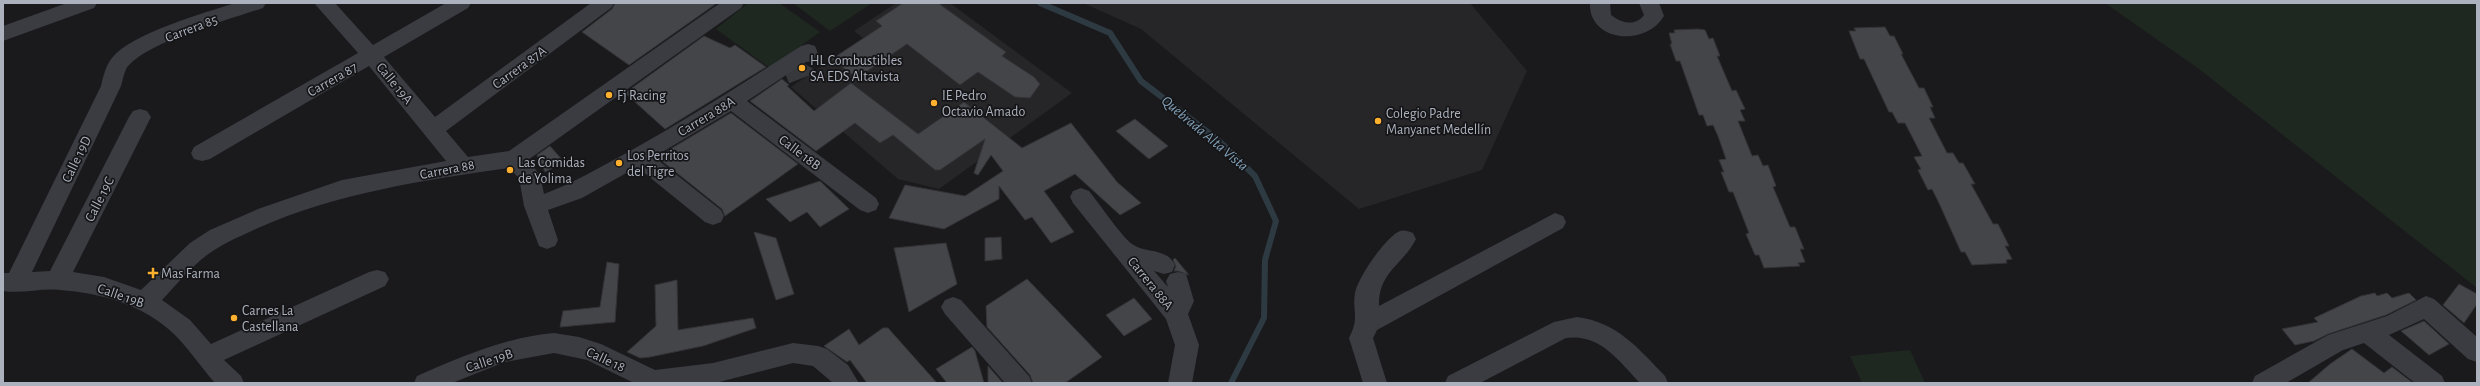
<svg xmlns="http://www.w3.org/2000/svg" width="2480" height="386" font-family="'Alegreya Sans',sans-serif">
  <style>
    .built { fill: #262629 }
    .green { fill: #1f2820 }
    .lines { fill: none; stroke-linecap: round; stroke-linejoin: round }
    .stream { stroke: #2e3a42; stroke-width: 6 }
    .building { fill: #444549; stroke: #343438 }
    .minor-tunnel { stroke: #37383c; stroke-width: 22; stroke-dasharray: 22 11; stroke-linecap: butt }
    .minor { fill: #3a3c42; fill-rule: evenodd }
    .poi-dot { fill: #ffb02f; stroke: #151517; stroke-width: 1.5 }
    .labels { text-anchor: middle; stroke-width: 3.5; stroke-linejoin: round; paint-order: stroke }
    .street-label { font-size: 14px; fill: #abb1bd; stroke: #151517 }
    .poi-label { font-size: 14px; fill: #abb1bd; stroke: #151517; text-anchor: start }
    .water-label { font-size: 15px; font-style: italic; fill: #81a1b9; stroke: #151517 }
  </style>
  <rect width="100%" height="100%" fill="#1a1a1c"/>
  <g class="built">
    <polygon points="896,3 950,3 1072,93 939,189 898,179 791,87 863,38 854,31"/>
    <polygon points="1083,3 1470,3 1527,71 1482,170 1359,209 1141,29"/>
  </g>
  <g class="green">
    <polygon points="748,3 779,3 820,32 770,68 716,29"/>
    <polygon points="793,3 872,3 830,31"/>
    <polygon points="2105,3 2477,3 2477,288 2199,69"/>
    <polygon points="1910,350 1925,383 1862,383 1850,356"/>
  </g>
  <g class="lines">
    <polyline class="stream" points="1040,3 1110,33 1141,81 1218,140 1255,176 1276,221 1265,260 1264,318 1231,383"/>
  </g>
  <g class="building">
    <polygon points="615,3 717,3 629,65 582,32 612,9"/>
    <polygon points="903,3 938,3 1006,52 1002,56 1034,77 1040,84 1030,98 1015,97 978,72 960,85 907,44 857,78 832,59 882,26 876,21"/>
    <polygon points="1885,27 1890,36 1894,36 1903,54 1901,54 1919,88 1924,88 1933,107 1930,107 1935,118 1929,118 1947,153 1953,153 1959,163 1963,163 1975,184 1971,184 1993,224 1998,224 2009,246 2005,246 2012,259 2006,260 2007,263 1972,265 1965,252 1961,252 1939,203 1932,189 1928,190 1918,170 1921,169 1914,157 1922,156 1905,123 1898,123 1892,112 1889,112 1864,59 1860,59 1849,31 1856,31 1854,28"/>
    <polygon points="1698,29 1705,30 1709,39 1713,38 1720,56 1717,56 1732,91 1736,90 1745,109 1740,110 1745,121 1738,121 1752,156 1758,155 1763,166 1768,165 1776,186 1773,187 1790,227 1795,227 1804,249 1800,249 1805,262 1798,263 1800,266 1764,268 1759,255 1755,255 1746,234 1749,233 1733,192 1729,192 1721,172 1724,172 1719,160 1726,159 1718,136 1713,125 1707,126 1703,115 1699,115 1680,61 1676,61 1670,44 1672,44 1669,33 1675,33 1674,30"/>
    <polygon points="704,36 730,48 735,45 766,67 665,129 625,93"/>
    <polygon points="782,79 789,85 787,86 814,111 851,83 918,134 964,102 1022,148 1071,123 1117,182 1141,203 1120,215 1075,174 1044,191 1074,232 1051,243 1032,217 1025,220 999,186 999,199 944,229 889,218 905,185 965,196 1003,171 991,155 978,175 974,173 985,139 940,170 935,170 893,135 880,143 855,123 816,151 750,101"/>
    <polygon points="731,113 798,164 725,216 722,209 657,157"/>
    <polygon points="1135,119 1168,146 1149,159 1116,131"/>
    <polygon points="550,146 564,162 545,172 537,155"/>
    <polygon points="820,181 849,209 820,227 807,212 790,222 766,199"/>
    <polygon points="754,232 776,238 794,294 776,300"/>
    <polygon points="1001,237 1002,259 985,261 985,238"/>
    <polygon points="946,243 957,284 909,312 894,248"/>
    <polygon points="1175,258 1189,275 1178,271 1174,271 1176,266 1173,260"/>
    <polygon points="607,262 619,264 615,322 560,327 563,311 600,307"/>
    <polygon points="1027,279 1102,357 1065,383 1033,383 1030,375 987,327 986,306"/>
    <polygon points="677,280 678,330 753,318 756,328 703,346 650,357 640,358 627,352 656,326 655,285"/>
    <polygon points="2459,284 2477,294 2477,304 2464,323 2443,305"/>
    <polygon points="2375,293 2377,296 2387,293 2392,298 2409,293 2416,300 2386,315 2328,334 2314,341 2295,345 2282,329 2318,322 2314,318 2361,296"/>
    <polygon points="1134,298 1152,319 1124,336 1106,315"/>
    <polygon points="2424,321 2449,344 2429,355 2401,331"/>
    <polygon points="883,328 888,328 937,383 867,383 850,360 847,362 824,346 849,329 859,345"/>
    <polygon points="972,347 975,351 984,383 947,383 936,369"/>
    <polygon points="2352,349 2384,373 2392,367 2413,383 2308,383 2330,364"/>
    <polygon points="988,366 1003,383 988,383"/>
  </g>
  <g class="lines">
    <polyline class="minor-tunnel" points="785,73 803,66 809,56"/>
    <g class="minor">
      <polygon points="67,3 97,3 94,8 3,41 3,26"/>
      <path d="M 235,3 L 266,3 L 263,8 C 228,20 152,40 128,66 C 124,71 123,80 121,86 L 32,272 L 50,271 L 129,117 L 133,111 L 140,109 L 147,111 L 151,117 L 73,272 L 104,277 L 141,290 L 190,243 L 210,230 L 258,209 L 342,180 L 446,161 L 369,66 L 210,159 L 202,161 L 194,159 L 191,153 L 194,147 L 358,53 L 314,3 L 335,3 L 373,45 L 446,3 L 471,3 L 468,8 L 384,57 L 435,117 L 591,3 L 614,3 L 611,8 L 446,131 L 468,157 L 509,151 L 720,3 L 744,3 L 741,8 L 528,160 L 540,175 L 544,194 C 574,183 602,166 630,151 C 689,118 745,82 801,46 L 808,44 L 815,46 L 819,56 L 816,61 L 806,62 L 747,101 L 876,198 L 879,204 L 876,210 L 868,213 L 860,210 L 731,111 L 654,157 L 721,210 L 724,216 L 721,222 L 713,225 L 705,222 L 637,167 L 582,198 L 548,210 L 558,240 L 555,246 L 547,249 L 539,246 L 524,206 L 519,178 L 509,168 C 424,180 337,193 258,228 C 241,236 223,243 207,255 C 191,267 176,285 162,300 L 190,320 L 211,344 L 369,272 L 377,270 L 385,272 L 389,279 L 385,286 L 224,360 L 241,376 L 244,383 L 215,383 C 201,367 189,349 174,334 C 144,305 101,293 60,290 C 41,288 22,294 3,291 L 3,273 L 9,273 L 101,86 C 103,77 106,65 112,58 C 132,33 204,13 235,3 Z"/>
      <path d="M 1590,3 L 1610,3 L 1611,15 C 1621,23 1635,27 1644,15 L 1639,3 L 1659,3 L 1664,16 C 1645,48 1588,41 1590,3 Z"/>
      <path d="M 1081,188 L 1089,191 C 1099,203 1121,236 1132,244 C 1146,254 1166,247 1175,265 L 1172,272 L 1164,274 L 1154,271 L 1168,287 L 1166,281 L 1170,274 L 1178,272 L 1186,274 L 1194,301 L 1188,314 L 1199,345 L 1192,383 L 1168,383 L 1175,345 L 1166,319 L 1073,203 L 1070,197 L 1073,191 Z"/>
      <path d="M 1555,213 L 1563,216 L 1566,222 L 1563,228 L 1377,330 L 1373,338 L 1387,383 L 1363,383 L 1349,338 C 1360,316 1352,313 1355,293 C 1358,277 1384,240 1398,232 C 1404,229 1407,231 1413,233 L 1416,239 C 1403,265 1378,272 1379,306 Z"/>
      <polygon points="2426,296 2434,299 2477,337 2477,362 2468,359 2424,319 2389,335 2442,376 2445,383 2415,383 2364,343 2343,350 2286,383 2252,383 2255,376 2328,335 2387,316"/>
      <polygon points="953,297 961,300 1029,376 1032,383 1005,383 945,314 941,307 945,300"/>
      <path d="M 1577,317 C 1617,322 1638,348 1665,376 L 1668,383 L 1640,383 C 1619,361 1600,333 1566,338 L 1480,383 L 1445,383 L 1448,376 L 1554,322 Z"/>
      <path d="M 554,333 L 579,337 L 601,344 L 655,370 L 713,363 L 793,343 L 818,346 L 827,349 L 848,365 L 859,383 L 833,383 L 813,366 L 793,363 L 715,383 L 634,383 L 587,360 L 554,353 L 505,362 L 452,383 L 414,383 L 417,376 C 461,357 506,337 554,333 Z"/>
    </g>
  </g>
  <g class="poi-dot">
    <circle cx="802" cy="68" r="4"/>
    <circle cx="609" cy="95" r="4"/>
    <circle cx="934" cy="103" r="4"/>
    <circle cx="1378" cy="121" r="4"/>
    <circle cx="619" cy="163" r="4"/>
    <circle cx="510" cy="170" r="4"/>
    <path d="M151 267h4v4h4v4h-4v4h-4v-4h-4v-4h4z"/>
    <circle cx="234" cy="318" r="4"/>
  </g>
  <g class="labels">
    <g class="street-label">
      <text transform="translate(191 28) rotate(-21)" y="5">Carrera 85</text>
      <text transform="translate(519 67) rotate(-36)" y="5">Carrera 87A</text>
      <text transform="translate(332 79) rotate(-30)" y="5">Carrera 87</text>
      <text transform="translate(395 83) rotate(51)" y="5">Calle 19A</text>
      <text transform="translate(706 116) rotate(-31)" y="5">Carrera 88A</text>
      <text transform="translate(800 152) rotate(37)" y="5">Calle 18B</text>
      <text transform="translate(76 159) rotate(-64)" y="5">Calle 19D</text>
      <text transform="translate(447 169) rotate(-11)" y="5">Carrera 88</text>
      <text transform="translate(99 199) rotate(-63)" y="5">Calle 19C</text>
      <text transform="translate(1151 283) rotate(51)" y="5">Carrera 88A</text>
      <text transform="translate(121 295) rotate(19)" y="5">Calle 19B</text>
      <text transform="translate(606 359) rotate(25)" y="5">Calle 18</text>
      <text transform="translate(489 360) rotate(-18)" y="5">Calle 19B</text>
    </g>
    <g class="poi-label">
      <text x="810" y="65">HL Combustibles<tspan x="810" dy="16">SA EDS Altavista</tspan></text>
      <text x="617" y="100">Fj Racing</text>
      <text x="942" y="100">IE Pedro<tspan x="942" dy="16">Octavio Amado</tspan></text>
      <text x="1386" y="118">Colegio Padre<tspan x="1386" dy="16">Manyanet Medellín</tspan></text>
      <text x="627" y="160">Los Perritos<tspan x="627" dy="16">del Tigre</tspan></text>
      <text x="518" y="167">Las Comidas<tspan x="518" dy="16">de Yolima</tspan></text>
      <text x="161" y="278">Mas Farma</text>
      <text x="242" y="315">Carnes La<tspan x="242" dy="16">Castellana</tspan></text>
    </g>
    <g class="water-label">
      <text transform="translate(1205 133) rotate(40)" y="5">Quebrada Alta Vista</text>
    </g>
  </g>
  <rect width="2480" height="386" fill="none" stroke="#abb1bd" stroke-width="8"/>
</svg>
